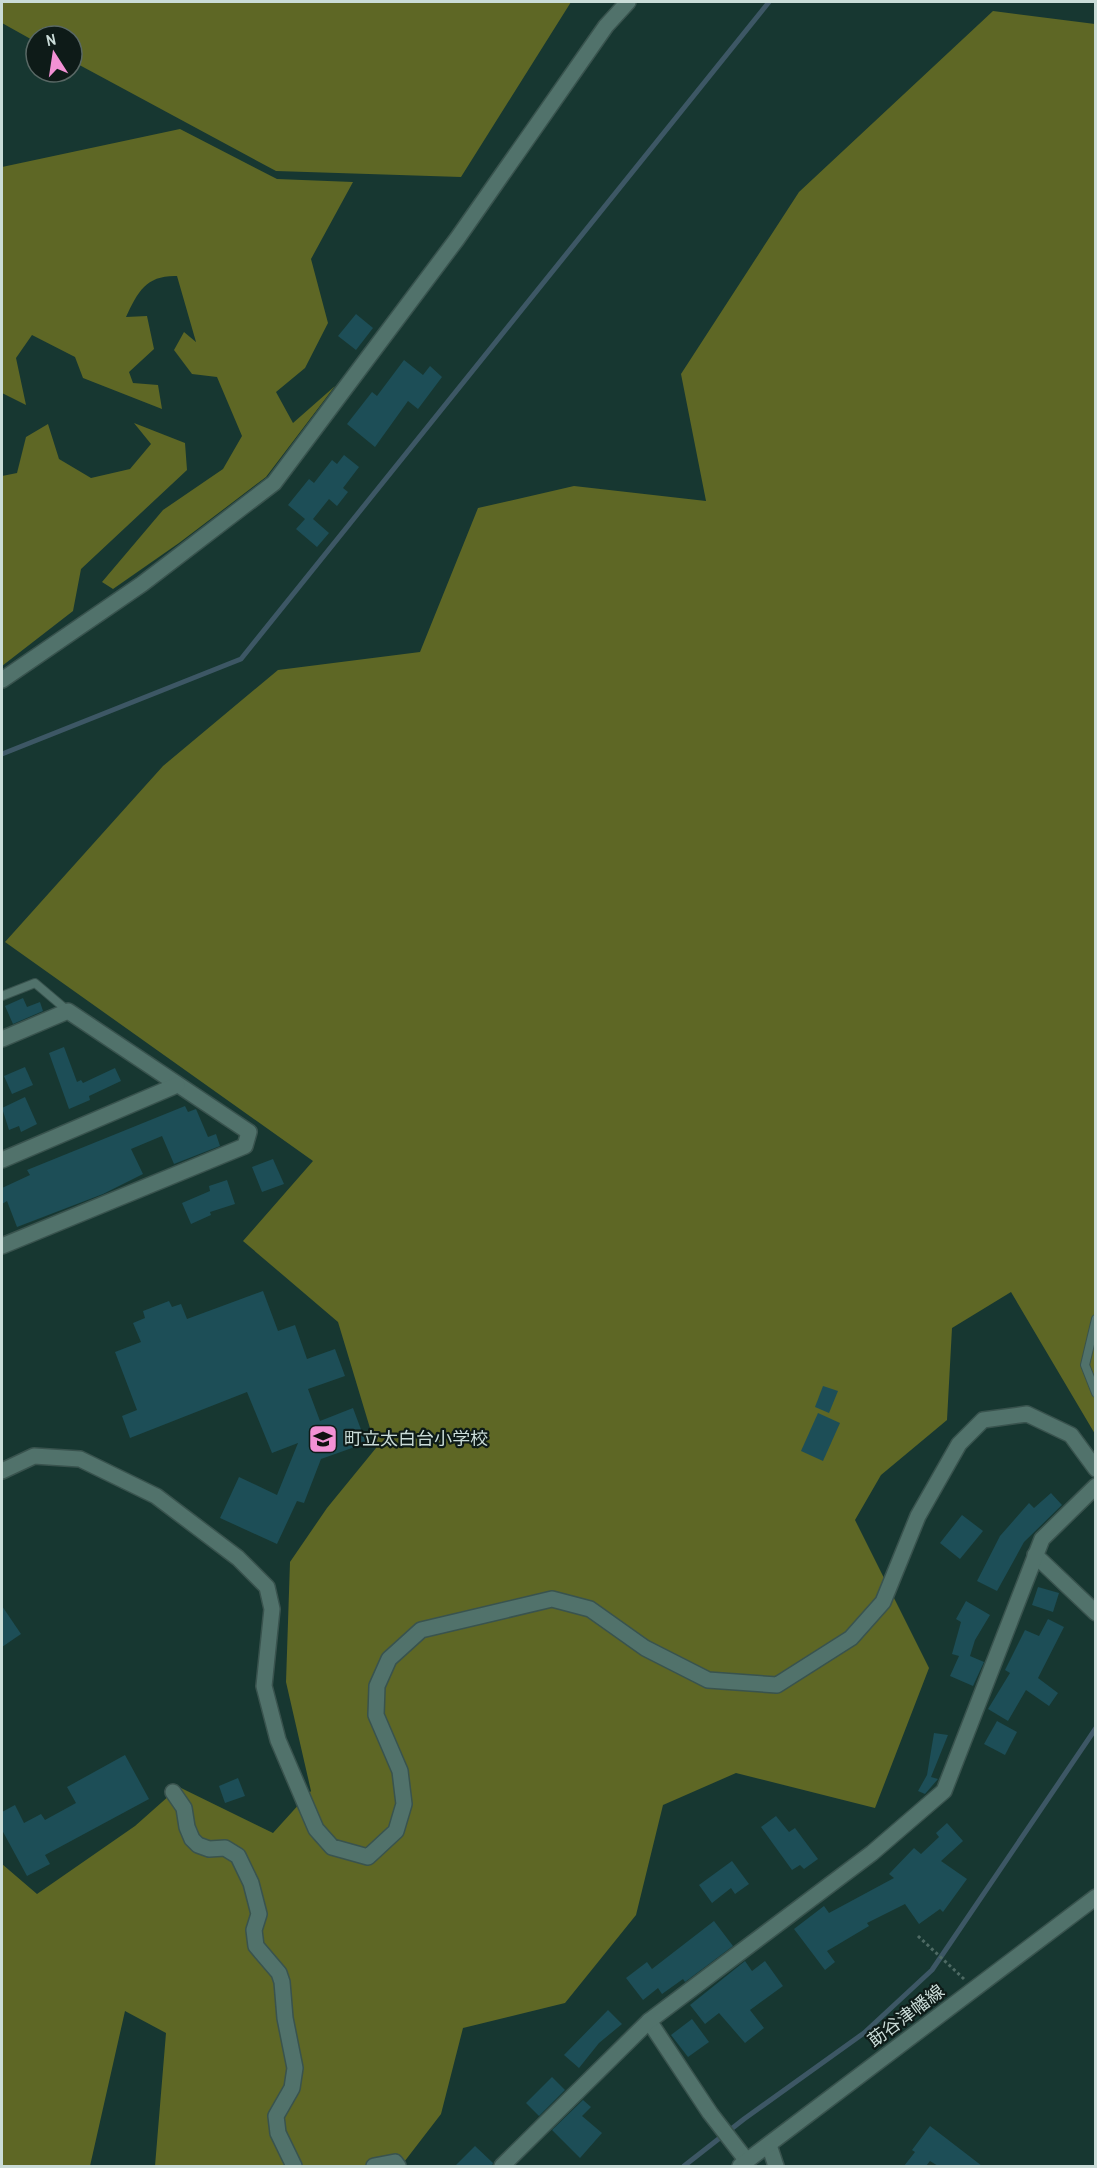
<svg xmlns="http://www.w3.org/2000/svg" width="1097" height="2168" font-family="'Archivo Narrow','Noto Sans JP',sans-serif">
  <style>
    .forest { fill: #5e6725 }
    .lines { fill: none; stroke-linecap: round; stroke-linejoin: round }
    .stream { stroke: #3d5765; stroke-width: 5 }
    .building { fill: #1d4e57 }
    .lane-casing { stroke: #39534e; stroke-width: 10 }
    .street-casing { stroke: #39534e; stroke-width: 18 }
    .secondary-casing { stroke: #39534e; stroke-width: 18 }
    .path { stroke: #4e6a64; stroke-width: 3; stroke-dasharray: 3 3; stroke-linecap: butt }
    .lane { stroke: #51726b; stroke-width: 8 }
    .street { stroke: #51726b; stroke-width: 15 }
    .secondary { stroke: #51726b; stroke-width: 15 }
    .labels { text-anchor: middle; stroke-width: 4.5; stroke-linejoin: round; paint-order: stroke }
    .poi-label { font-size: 18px; fill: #cadcd8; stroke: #0e1b18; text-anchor: start }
    .street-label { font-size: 18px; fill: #cadcd8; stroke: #0e1b18 }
  </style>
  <rect width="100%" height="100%" fill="#173731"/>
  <g class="forest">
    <polygon points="2,2 571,2 461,177 276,171 72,61 72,36 36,36 36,42 2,23"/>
    <polygon points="993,11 1095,24 1095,1434 1011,1292 952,1328 947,1420 881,1475 855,1520 929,1668 875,1808 736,1773 663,1805 636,1915 565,2003 463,2028 441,2114 401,2166 155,2166 166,2033 125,2011 90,2166 2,2166 2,1864 37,1894 135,1826 179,1787 273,1833 311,1791 286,1682 290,1562 327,1508 376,1448 338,1322 243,1241 313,1161 5,942 163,766 278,670 420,652 478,508 574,486 706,501 681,374 799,192"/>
    <path d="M 180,129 L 277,179 L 353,182 L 311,259 L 328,323 L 305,368 L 276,392 L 293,423 L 335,386 L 266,477 L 179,543 L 113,589 L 102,582 L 163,510 L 223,469 L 242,436 L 217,377 L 192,374 L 174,350 L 184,332 L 196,342 L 177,276 C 147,275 138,291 126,317 L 147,316 L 154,349 L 129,372 L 133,383 L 158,385 L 162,409 L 83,378 L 75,357 L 32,335 L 16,358 L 26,405 L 2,393 L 2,167 Z"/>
    <polygon points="134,423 185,443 187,470 81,569 73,611 2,666 2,476 17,473 26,437 48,424 59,459 91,478 130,469 151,444"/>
  </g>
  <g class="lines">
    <g class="stream">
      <polyline points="2,754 241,659 769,2"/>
      <polyline points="684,2166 744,2119 864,2033 932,1970 1096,1728"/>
    </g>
  </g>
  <g class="building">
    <polygon points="356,314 373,328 356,350 338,336"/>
    <polygon points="404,360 423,375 430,366 442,377 418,409 408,401 375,447 347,424 372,392 377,396"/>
    <polygon points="344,455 359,467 343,488 348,492 337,506 329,499 313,519 329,533 317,547 296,529 305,519 288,505 309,479 314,483 332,460 337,464"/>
    <polygon points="23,998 27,1007 40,1002 43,1011 13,1024 5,1006"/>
    <polygon points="64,1047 77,1082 81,1080 83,1083 115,1068 121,1081 89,1096 90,1100 69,1109 49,1053"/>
    <polygon points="25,1067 33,1085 12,1094 4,1076"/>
    <polygon points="25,1097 37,1124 21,1132 19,1126 9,1130 2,1108"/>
    <polygon points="185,1106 188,1112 196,1109 208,1137 216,1134 220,1146 174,1164 162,1136 131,1149 143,1174 103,1194 17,1227 7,1201 2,1204 2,1188 30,1175 27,1170"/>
    <polygon points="273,1159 284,1184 262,1192 252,1167"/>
    <polygon points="227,1180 235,1204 210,1212 211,1215 191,1224 182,1203 210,1191 209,1186"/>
    <polygon points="263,1291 278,1331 295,1325 307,1359 335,1349 345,1376 308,1389 320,1421 353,1408 366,1443 321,1459 304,1503 297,1501 277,1544 220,1518 239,1477 277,1495 298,1443 272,1453 247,1392 130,1438 122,1416 137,1410 115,1352 141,1342 133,1323 145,1318 143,1311 169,1301 172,1307 181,1304 187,1319"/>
    <polygon points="823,1386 838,1391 829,1413 815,1407"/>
    <polygon points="818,1413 840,1423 823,1461 801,1451"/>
    <polygon points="1051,1493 1062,1505 1024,1542 997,1591 977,1581 1000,1536 1029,1503 1034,1508"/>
    <polygon points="962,1515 983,1531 960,1559 940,1543"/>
    <polygon points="1038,1587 1059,1593 1053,1612 1032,1605"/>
    <polygon points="966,1601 990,1615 975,1640 970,1656 984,1662 973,1686 950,1676 959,1656 952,1654 961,1622 956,1619"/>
    <polygon points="2,1606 21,1634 2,1647"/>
    <polygon points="1048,1619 1064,1627 1038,1678 1058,1693 1049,1706 1026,1690 1008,1721 988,1709 1010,1673 1005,1670 1025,1630 1039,1636"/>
    <polygon points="997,1721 1017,1732 1005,1755 984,1744"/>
    <polygon points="934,1733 948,1735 931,1777 938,1779 925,1794 918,1791 927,1775"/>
    <polygon points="125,1755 149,1799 45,1855 50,1864 27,1876 2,1830 2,1812 15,1805 24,1823 41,1814 45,1820 76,1803 67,1787"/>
    <polygon points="238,1778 245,1796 225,1803 219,1786"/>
    <polygon points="776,1816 789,1832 795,1828 818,1859 804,1869 800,1865 792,1870 761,1827"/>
    <polygon points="947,1823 963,1841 941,1861 967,1879 943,1912 940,1909 919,1924 905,1904 867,1923 869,1926 827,1951 835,1962 825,1970 794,1929 824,1906 829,1913 894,1878 889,1874 914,1848 921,1854 939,1837 936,1833"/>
    <polygon points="732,1861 749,1884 735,1894 731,1888 712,1903 699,1885"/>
    <polygon points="714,1921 733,1946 685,1982 683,1979 662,1994 658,1988 643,2000 626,1978 647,1962 652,1969"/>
    <polygon points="745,1961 752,1971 765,1961 783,1986 750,2010 764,2028 745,2043 719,2013 705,2024 690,2005"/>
    <polygon points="608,2010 622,2024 599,2043 579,2068 564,2055"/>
    <polygon points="692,2019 709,2042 688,2057 671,2035"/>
    <polygon points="552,2077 565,2090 539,2116 526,2103"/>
    <polygon points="583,2100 591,2107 582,2116 602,2133 580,2158 552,2130"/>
    <polygon points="930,2126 947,2139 982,2166 938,2166 930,2161 926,2166 904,2166 915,2152 912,2150"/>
    <polygon points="475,2146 493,2163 492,2166 455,2166"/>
  </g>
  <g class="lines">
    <g class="lane-casing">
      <g id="lane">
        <polyline points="2,996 35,983 68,1011"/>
        <polyline points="1096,1319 1085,1365 1096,1393"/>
      </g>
    </g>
    <g class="street-casing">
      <g id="street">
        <polyline points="2,1039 68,1011 249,1132 245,1146 2,1246"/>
        <polyline points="2,1160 177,1085"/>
        <polyline points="1035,1555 1096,1613"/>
        <polyline points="173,1792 184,1808 187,1827 192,1839 198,1845 209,1849 225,1848 238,1856 251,1883 259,1914 254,1930 256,1946 279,1973 282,1982 285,2018 295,2068 292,2088 276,2116 278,2133 294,2166"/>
        <polyline points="649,2021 710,2113 747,2161"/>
        <polyline points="769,2145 776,2166"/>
        <polyline points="374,2166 395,2162 398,2166"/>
        <polyline points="502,2166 649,2021 872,1853 944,1791 1042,1539 1096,1486"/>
      </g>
    </g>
    <g class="secondary-casing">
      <g id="secondary">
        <polyline points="2,680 142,584 274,483 457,239 606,26 628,2"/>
        <polyline points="2,1471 34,1456 80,1459 156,1496 238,1558 267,1587 272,1609 264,1686 278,1740 316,1829 332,1847 368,1857 396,1831 404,1804 400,1771 376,1715 377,1686 389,1659 421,1630 552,1599 590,1609 645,1648 708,1680 777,1685 851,1638 883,1602 918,1516 959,1444 983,1420 1027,1414 1071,1435 1096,1469"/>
        <polyline points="740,2166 1096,1897"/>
      </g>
    </g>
    <polyline class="path" points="918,1936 964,1979"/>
    <use href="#lane" class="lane"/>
    <use href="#street" class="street"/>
    <use href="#secondary" class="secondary"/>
  </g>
  <defs>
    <g id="school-square" transform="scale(1.5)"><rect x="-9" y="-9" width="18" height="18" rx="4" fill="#f391d5" stroke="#0e1b18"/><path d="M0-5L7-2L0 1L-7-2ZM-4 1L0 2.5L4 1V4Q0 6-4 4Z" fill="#111"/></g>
  </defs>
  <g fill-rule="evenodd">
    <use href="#school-square" x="323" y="1439"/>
  </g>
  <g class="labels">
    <g class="poi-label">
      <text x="344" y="1445">町立太白台小学校</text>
    </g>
    <g class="street-label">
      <text transform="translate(906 2016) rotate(-37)" y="6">莇谷津幡線</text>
    </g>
  </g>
  <rect width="1097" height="2168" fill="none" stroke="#cadcd8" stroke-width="6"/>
  <g transform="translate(54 54) rotate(348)"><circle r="28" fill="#0e1b18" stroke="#596865" stroke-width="1.5"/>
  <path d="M0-4.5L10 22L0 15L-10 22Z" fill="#f391d5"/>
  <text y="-9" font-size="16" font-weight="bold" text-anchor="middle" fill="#cadcd8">N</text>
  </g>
</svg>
